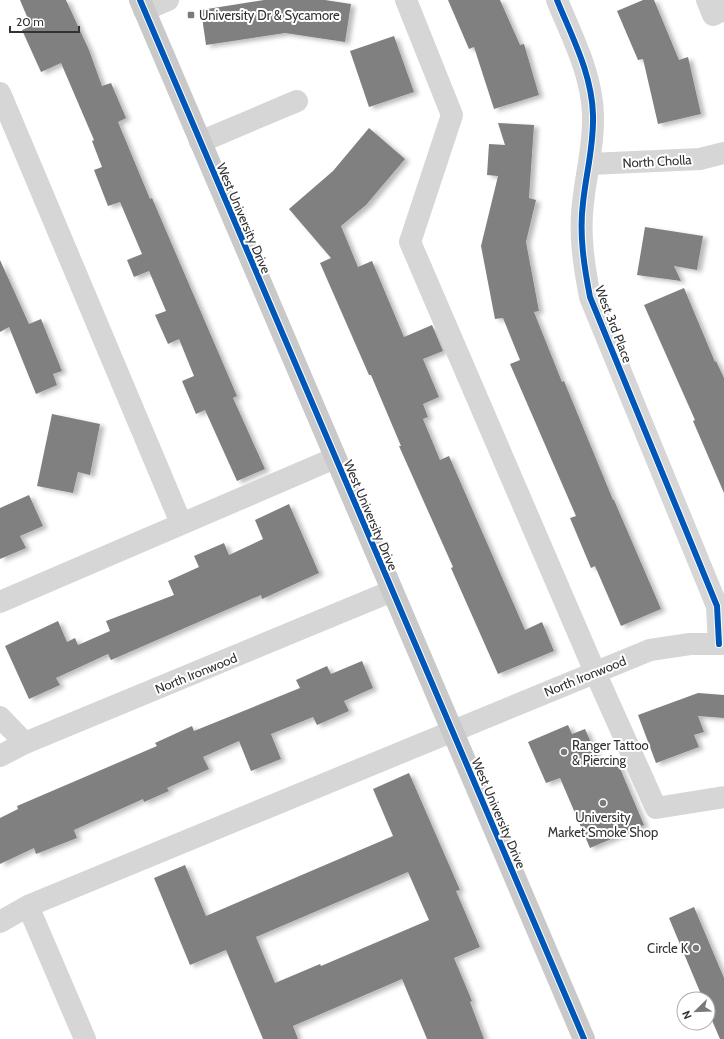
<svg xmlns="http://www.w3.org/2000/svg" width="724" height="1039" font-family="Cabin,sans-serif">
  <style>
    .building { fill: #808080; fill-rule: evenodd; filter: url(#shadow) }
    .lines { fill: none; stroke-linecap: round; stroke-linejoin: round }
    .minor { stroke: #d6d6d6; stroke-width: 22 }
    .major { stroke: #c9c9c9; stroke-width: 22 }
    .cycleway-casing { stroke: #fff; stroke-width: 8 }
    .cycleway { stroke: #0057b8; stroke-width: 6 }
    .poi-dot { fill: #7a7a7a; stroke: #fff; stroke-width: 1.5 }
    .labels { text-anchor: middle; stroke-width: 4; stroke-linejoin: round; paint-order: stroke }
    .poi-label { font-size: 13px; fill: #323232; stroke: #fff; text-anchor: start }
    .street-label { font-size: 13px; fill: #323232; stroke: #fff }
  </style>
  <defs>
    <filter id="shadow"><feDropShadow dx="4.5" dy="2.5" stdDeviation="2" flood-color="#0004"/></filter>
  </defs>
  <rect width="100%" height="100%" fill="#fff"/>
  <g class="building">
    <polygon points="20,0 66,0 89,50 102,86 111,83 126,118 118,122 150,199 152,198 237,396 233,398 265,469 237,481 205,410 196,414 182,381 194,376 179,339 168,344 155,315 166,311 149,271 134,277 127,260 142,254 120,202 108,206 94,170 102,167 92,141 94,140 61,63 41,72 22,30 31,26"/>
    <polygon points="264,0 325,0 351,4 345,42 285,33 206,45 201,10"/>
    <polygon points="448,0 500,0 520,45 524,44 539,95 494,109 474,47 469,49"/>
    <polygon points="643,0 654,0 679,60 688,57 701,114 658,124 643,59 638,60 617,11"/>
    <polygon points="394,36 414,92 369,107 350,51"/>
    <polygon points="498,123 534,125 529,198 536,200 526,242 539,311 534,312 562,382 564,381 613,500 614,500 661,609 621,626 595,566 591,568 570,518 576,516 510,364 520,360 503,318 495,319 481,246 498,176 487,175 489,144 505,145"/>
    <polygon points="369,128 405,159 366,205 341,226 358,267 372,261 404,337 432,325 443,351 423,359 439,397 423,404 428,417 423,419 440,460 449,456 525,630 542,622 554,651 498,674 451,568 453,567 399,446 401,446 371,375 369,375 320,263 331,258 289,209 333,171"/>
    <polygon points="645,227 703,236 697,270 674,266 681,281 637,275"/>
    <polygon points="0,260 29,324 41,319 62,371 53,374 57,385 36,394 9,327 0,332"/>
    <polygon points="684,288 715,362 716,361 724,378 724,493 693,421 695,420 644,305"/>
    <polygon points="52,414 100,424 90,475 78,472 73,493 37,486"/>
    <polygon points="29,495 43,526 20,536 26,548 0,559 0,508"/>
    <polygon points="289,504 319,573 262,599 261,595 111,660 108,654 56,678 60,685 29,699 5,646 58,621 67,642 75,638 78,645 110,631 106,621 174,595 168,581 199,567 194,556 224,543 229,555 263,539 255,520"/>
    <polygon points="362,661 373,688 344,701 349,711 317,725 313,717 271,734 281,759 251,771 239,741 203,757 209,769 167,788 169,791 144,802 143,799 74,830 77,838 36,854 34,848 0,864 0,818 18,809 17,806 157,746 155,743 192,726 194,731 300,688 296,680 327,666 331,674"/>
    <polygon points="698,693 724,695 724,718 698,716 704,732 694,735 699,747 656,763 638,715"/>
    <polygon points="568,725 572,734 585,729 601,765 616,759 644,825 590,848 560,778 546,783 528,742"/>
    <path d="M 409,773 L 460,890 L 456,891 L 480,947 L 454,958 L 472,1001 L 470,1002 L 484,1039 L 427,1039 L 402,979 L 293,1026 L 298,1039 L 263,1039 L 226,950 L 190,965 L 154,878 L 185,865 L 206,916 L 393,836 L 373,789 ZM 408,872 L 429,920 L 321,966 L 320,964 L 275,983 L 256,937 Z"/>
    <polygon points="694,907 724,978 724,1039 720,1039 708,1011 708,999 703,999 669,918"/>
  </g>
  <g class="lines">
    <g class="minor">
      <polyline points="406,0 452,115 410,242 595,672 656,808 724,797"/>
      <path d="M 557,0 C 572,37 592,74 593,115 C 594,146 586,173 583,203 C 579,234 584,266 590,297 L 717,606 L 719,644"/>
      <polyline points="707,0 713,15 724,10"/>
      <polyline points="144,10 168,0"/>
      <polyline points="0,93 181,523"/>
      <polyline points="200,142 297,101"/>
      <polyline points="590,164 700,159 724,153"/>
      <polyline points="0,602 335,458"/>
      <polyline points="0,717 25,743"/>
      <polyline points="0,756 25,743 392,591"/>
      <polyline points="28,906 85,1039"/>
      <polyline points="0,922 28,906 650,650 690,644 724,644"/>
    </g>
    <polyline class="major" points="140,0 584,1039"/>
    <g class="cycleway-casing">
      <g id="cycleway">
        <polyline points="140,0 584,1039"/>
        <path d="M 557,0 C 572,37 592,74 593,115 C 594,146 586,173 583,203 C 579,234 584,266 590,297 L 717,606 L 719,644"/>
      </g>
    </g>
    <use href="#cycleway" class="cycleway"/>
  </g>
  <g class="poi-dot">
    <rect x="187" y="11" width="8" height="8" rx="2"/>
    <circle cx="564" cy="752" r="4"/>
    <circle cx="603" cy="803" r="4"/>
    <circle cx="696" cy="948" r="4"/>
  </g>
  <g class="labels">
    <g class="poi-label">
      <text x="199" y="20">University Dr &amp; Sycamore</text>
      <text x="572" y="750">Ranger Tattoo<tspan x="572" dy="15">&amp; Piercing</tspan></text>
      <text x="603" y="822" text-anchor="middle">University<tspan x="603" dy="15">Market Smoke Shop</tspan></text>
      <text x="688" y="953" text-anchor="end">Circle K</text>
    </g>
    <g class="street-label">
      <text transform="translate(657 161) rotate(-3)" y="5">North Cholla</text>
      <text transform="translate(244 218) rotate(67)" y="5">West University Drive</text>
      <text transform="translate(614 324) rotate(69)" y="5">West 3rd Place</text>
      <text transform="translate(371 515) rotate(67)" y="5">West University Drive</text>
      <text transform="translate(196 673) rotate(-22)" y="5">North Ironwood</text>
      <text transform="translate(585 676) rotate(-22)" y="5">North Ironwood</text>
      <text transform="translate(499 813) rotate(67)" y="5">West University Drive</text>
    </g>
  </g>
  <g transform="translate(696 1011) rotate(247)"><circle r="19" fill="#ffffff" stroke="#adadad"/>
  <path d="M0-3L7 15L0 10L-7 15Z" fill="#7a7a7a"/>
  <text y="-6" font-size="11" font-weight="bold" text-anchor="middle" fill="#323232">N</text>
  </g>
  <path d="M10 26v6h69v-6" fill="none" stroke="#323232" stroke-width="2"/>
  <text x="16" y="26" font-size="12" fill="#323232" stroke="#ffffff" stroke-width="3" paint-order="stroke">20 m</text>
</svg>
